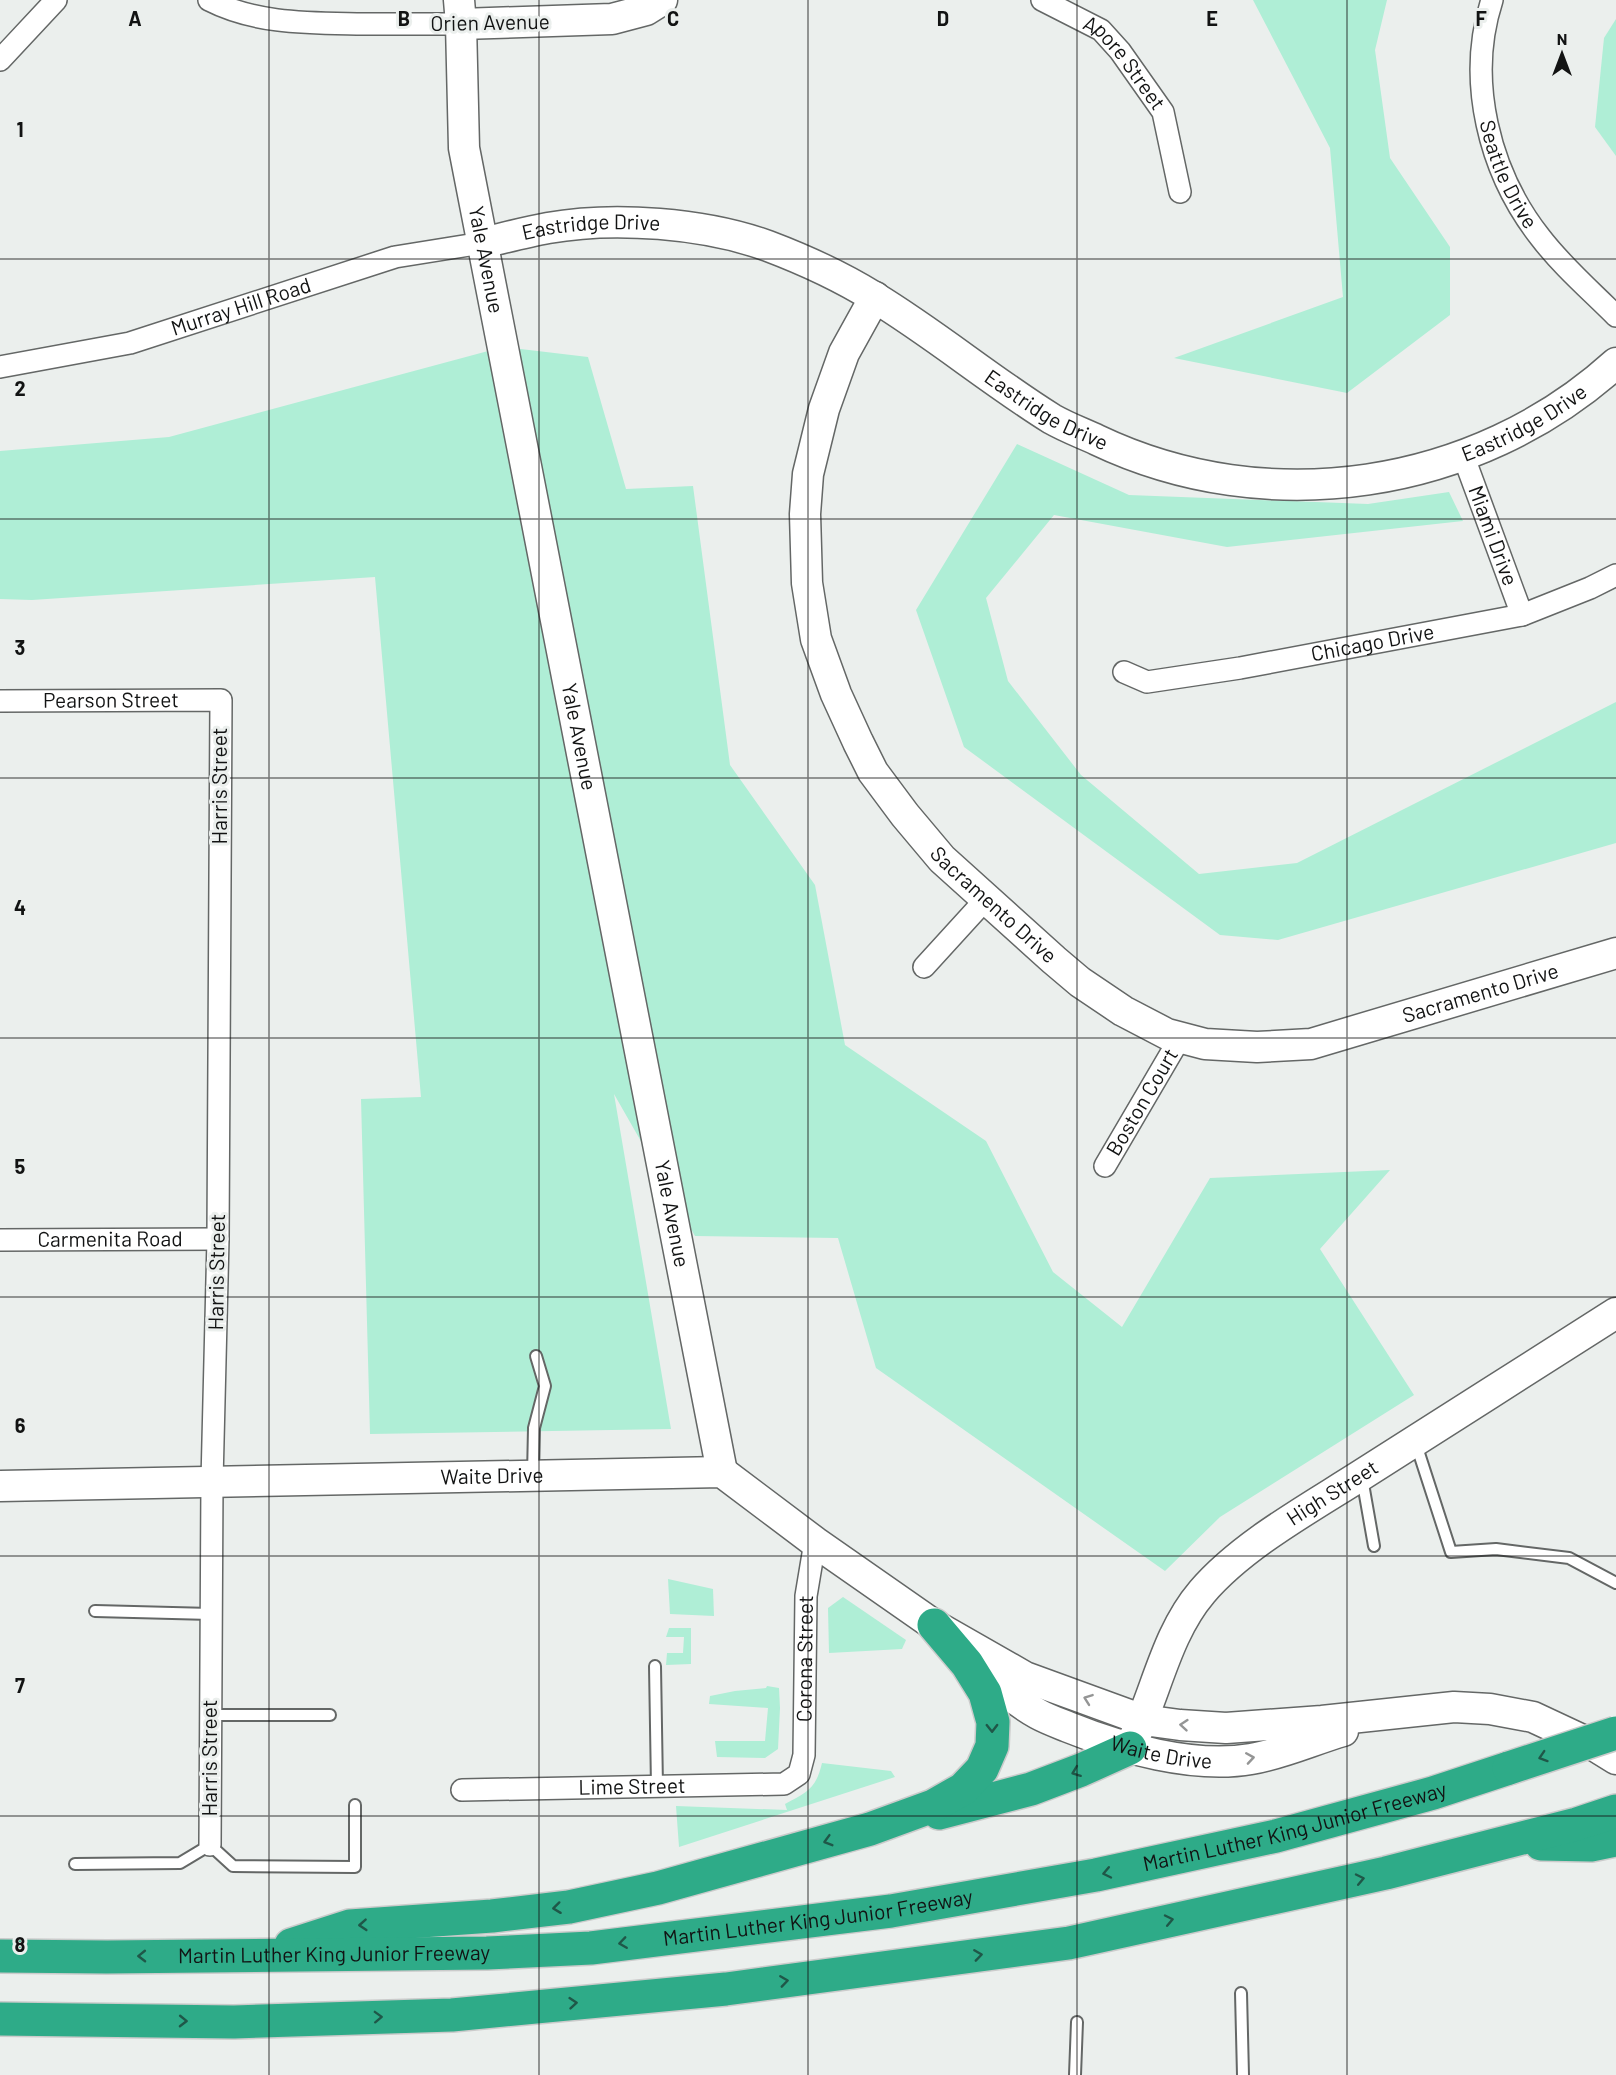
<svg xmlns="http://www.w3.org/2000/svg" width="1616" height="2075" font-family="Barlow,sans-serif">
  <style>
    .green { fill: #afeed6 }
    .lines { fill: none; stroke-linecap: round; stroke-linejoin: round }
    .lane-casing { stroke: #646766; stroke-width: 14 }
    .street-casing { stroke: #646766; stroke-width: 24 }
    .secondary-casing { stroke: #646766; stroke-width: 33 }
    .highway-casing { stroke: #cbcbcb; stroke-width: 36 }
    .lane { stroke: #fff; stroke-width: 10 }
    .street { stroke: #fff; stroke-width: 21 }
    .secondary { stroke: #fff; stroke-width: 30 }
    .highway { stroke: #2eab88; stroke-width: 33 }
    .highway-bridge-casing { stroke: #cbcbcb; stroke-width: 36; stroke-linecap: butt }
    .highway-bridge { stroke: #2eab88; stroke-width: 33 }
    .oneway { stroke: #949595 }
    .oneway2 { stroke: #1f5748 }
    .grid { fill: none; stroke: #121313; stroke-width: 1.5; stroke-opacity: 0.55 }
    .labels { text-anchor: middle; stroke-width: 6; stroke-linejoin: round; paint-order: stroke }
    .street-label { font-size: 21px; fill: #121313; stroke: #ebefed }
    .grid-label { font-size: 20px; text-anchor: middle; font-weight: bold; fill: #121313; stroke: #ebefed; stroke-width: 6; stroke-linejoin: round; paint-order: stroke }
  </style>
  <rect width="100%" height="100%" fill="#ebefed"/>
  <g class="green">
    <polygon points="1253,0 1387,0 1375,50 1390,158 1450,247 1450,315 1347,393 1174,358 1343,297 1330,148"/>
    <polygon points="1616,19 1616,156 1595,127 1604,38"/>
    <polygon points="503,347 588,357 626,489 693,486 730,765 815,885 845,1045 986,1141 1053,1272 1122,1327 1210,1178 1390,1170 1320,1249 1414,1395 1220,1517 1165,1571 876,1368 838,1238 695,1236 614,1094 671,1429 370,1434 361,1099 421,1097 375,577 32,600 0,599 0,451 169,437"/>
    <polygon points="1017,444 1129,495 1368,504 1449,492 1463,521 1227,547 1054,515 986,598 1008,681 1081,775 1199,874 1297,863 1616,702 1616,843 1278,940 1220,935 964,747 916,610"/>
    <polygon points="668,1579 713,1589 714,1616 670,1614"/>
    <polygon points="843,1597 906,1640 902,1649 829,1653 828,1608"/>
    <polygon points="669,1628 691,1628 691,1664 666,1665 667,1653 683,1653 684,1637 666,1637"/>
    <polygon points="767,1686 779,1688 780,1708 778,1749 765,1758 717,1757 715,1741 765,1741 768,1708 709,1704 710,1696 735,1691 766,1688"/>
    <path d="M 822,1763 L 891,1771 L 895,1777 L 679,1847 L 676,1806 L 787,1810 L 785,1804 C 807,1792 816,1789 822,1763 Z"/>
  </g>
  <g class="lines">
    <g class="lane-casing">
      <g id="lane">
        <polyline points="1416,1444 1451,1552 1496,1549 1569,1558 1616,1583"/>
        <polyline points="533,1475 534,1428 545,1386 536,1356"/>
        <polyline points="1362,1478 1374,1546"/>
        <polyline points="95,1611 211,1614"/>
        <polyline points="655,1666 657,1786"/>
        <polyline points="210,1715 330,1715"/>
        <polyline points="75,1864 180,1863 210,1845 233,1866 355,1867 355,1805"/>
        <polyline points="1241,1993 1243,2075"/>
        <polyline points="1075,2075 1077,2022"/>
      </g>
    </g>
    <g class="street-casing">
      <g id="street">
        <path d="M 209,0 C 256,24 308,23 359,24 C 393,24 427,24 461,24"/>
        <path id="s1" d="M 1042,0 L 1101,30 L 1120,51 L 1163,112 L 1180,192"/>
        <path id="s2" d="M 1492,0 C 1466,80 1489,172 1540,237 C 1562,266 1590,290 1616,316"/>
        <polyline points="0,60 56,0"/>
        <path id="s3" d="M 0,367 L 130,343 L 395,257 L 482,243"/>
        <path id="s4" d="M 1463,455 L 1522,615"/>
        <path id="s5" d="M 1124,672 L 1147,682 L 1240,668 L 1522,615 L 1590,588 L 1616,575"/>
        <path id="s6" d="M 0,701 L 221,700 L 218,1239 L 212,1481 L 210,1845"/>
        <polyline points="924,967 986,899"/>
        <path id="s7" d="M 1105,1166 L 1180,1038"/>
        <path id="s8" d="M 0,1240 L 218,1239"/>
        <path id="s9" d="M 462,1790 L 784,1784 L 799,1774 L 804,1755 L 806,1596 L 815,1542"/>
      </g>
    </g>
    <g class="secondary-casing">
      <g id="secondary">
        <path id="s10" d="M 459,0 L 461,24 L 464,148 L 722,1472"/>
        <polyline points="461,24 612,19 646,10 662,0"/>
        <path id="s11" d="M 482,243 C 504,238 526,232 548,228 C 614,216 705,223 768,246 C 805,260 840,276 874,297 C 935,334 991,381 1052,419 C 1066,427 1082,433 1097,440 C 1267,521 1476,490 1616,363"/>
        <path id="s12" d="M 875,297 L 844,353 L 824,409 L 808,474 L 805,514 L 807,583 L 816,639 L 836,694 L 858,742 L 873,772 L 905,815 L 942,859 L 1054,960 L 1080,982 L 1123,1011 L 1167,1034 L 1205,1044 L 1257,1047 L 1311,1044 L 1616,953"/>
        <path id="s13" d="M 0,1486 L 722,1472 L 815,1542 L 934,1625 L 1025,1677 L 1143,1720 L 1180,1725 L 1226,1728 L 1322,1721 L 1454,1707 L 1490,1709 L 1533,1717 L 1595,1746 L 1616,1759"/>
        <path id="s14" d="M 974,1663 C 993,1682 1015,1701 1038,1714 C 1047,1719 1058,1723 1068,1727 C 1120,1748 1194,1769 1251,1759 C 1282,1754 1312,1740 1343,1731"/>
        <path id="s15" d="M 1135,1736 C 1157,1689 1167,1633 1202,1592 C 1242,1545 1310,1508 1363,1474 C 1447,1420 1532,1367 1616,1313"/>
      </g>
    </g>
    <g class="highway-casing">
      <g id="highway">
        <polyline points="939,1813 1031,1789 1081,1770 1130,1748"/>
        <polyline points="1541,1844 1591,1845 1616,1840"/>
        <polyline points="291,1945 350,1926 492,1916 569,1907 658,1888 870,1829 933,1806 963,1789 982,1769 992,1746 993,1722 985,1693 967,1664 934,1625"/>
        <path id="s16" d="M 0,1956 L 107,1957 L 487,1953 L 591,1948 L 891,1911 L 1096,1875 L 1276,1836 L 1433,1793 L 1509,1768"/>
        <polyline points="0,2019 234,2022 452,2015 726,1989 1069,1943 1386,1873 1577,1824 1616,1811"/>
      </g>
    </g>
    <use href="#lane" class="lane"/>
    <use href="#street" class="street"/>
    <use href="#secondary" class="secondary"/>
    <use href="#highway" class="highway"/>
    <g class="highway-bridge-casing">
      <polyline id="highway-bridge" points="1509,1768 1616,1733"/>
    </g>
    <use href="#highway-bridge" class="highway-bridge"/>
  </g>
  <defs><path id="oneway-chevron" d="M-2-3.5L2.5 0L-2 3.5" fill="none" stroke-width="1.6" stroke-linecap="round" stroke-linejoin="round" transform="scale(1.5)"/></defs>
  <g class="oneway">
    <use href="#oneway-chevron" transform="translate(1088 1699) rotate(-160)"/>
    <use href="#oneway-chevron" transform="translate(1184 1725) rotate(-175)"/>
    <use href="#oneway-chevron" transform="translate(1250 1758) rotate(-9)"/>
  </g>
  <g class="oneway2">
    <use href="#oneway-chevron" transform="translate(992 1728) rotate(89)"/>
    <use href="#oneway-chevron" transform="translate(1543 1757) rotate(162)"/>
    <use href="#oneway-chevron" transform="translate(1076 1772) rotate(159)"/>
    <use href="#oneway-chevron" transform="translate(828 1841) rotate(164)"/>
    <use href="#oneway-chevron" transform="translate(1107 1873) rotate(168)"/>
    <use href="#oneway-chevron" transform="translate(1360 1879) rotate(-12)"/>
    <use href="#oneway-chevron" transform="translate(557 1908) rotate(173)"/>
    <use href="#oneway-chevron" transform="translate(1169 1920) rotate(-12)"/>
    <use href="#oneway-chevron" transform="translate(363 1925) rotate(176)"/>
    <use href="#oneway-chevron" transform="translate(623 1943) rotate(172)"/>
    <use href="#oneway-chevron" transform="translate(978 1955) rotate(-8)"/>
    <use href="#oneway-chevron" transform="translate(142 1956) rotate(179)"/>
    <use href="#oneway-chevron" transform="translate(784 1981) rotate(-8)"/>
    <use href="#oneway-chevron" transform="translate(573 2003) rotate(-5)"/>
    <use href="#oneway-chevron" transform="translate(378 2017) rotate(-2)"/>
    <use href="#oneway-chevron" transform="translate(183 2021) rotate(1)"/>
  </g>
  <path class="grid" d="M 269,0 L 269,2075M 539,0 L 539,2075M 808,0 L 808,2075M 1077,0 L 1077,2075M 1347,0 L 1347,2075M 0,259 L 1616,259M 0,519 L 1616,519M 0,778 L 1616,778M 0,1038 L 1616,1038M 0,1297 L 1616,1297M 0,1556 L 1616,1556M 0,1816 L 1616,1816"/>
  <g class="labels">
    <g class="street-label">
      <text transform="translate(490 23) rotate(-1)" y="7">Orien Avenue</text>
      <text dy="7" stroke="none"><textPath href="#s1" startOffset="106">Apore Street</textPath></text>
      <text dy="7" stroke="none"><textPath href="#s2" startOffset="180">Seattle Drive</textPath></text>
      <text dy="7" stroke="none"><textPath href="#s11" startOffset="111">Eastridge Drive</textPath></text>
      <text dy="7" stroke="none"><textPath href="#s10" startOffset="262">Yale Avenue</textPath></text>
      <text dy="7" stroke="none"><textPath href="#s3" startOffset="249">Murray Hill Road</textPath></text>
      <text dy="7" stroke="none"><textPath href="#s11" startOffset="615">Eastridge Drive</textPath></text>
      <text dy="7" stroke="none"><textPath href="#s11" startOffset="1119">Eastridge Drive</textPath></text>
      <text dy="7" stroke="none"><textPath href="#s4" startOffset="86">Miami Drive</textPath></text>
      <text dy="7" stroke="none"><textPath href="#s5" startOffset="254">Chicago Drive</textPath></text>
      <text dy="7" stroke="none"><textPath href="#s6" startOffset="111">Pearson Street</textPath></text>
      <text dy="7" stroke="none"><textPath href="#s10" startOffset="748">Yale Avenue</textPath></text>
      <text transform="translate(220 786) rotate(-90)" y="7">Harris Street</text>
      <text dy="7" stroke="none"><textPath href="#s12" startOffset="681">Sacramento Drive</textPath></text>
      <text dy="7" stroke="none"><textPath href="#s12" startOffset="1221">Sacramento Drive</textPath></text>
      <text dy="7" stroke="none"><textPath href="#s7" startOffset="74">Boston Court</textPath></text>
      <text dy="7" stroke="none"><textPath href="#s10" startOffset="1234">Yale Avenue</textPath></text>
      <text dy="7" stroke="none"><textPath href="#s8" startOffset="110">Carmenita Road</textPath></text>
      <text transform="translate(217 1272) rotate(-89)" y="7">Harris Street</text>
      <text dy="7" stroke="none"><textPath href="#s13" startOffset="492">Waite Drive</textPath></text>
      <text dy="7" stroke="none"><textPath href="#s15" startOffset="324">High Street</textPath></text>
      <text dy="7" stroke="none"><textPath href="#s9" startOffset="456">Corona Street</textPath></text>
      <text dy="7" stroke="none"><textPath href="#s14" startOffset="212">Waite Drive</textPath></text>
      <text transform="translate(210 1758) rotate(-90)" y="7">Harris Street</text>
      <text dy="7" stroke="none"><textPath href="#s9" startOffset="170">Lime Street</textPath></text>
      <text dy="7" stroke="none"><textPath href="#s16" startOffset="1306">Martin Luther King Junior Freeway</textPath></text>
      <text dy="7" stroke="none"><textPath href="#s16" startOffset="820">Martin Luther King Junior Freeway</textPath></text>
      <text dy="7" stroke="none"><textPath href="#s16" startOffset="334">Martin Luther King Junior Freeway</textPath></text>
    </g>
  </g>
  <g class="grid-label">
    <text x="135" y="26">A</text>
    <text x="404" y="26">B</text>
    <text x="673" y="26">C</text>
    <text x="943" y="26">D</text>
    <text x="1212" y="26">E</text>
    <text x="1481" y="26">F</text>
    <text x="20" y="137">1</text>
    <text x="20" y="396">2</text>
    <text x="20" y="655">3</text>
    <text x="20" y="915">4</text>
    <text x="20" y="1174">5</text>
    <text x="20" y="1433">6</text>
    <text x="20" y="1693">7</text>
    <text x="20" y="1952">8</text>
  </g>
  <g transform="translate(1562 54)" stroke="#ebefed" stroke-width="4.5" paint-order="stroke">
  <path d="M0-4.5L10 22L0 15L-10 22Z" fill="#121313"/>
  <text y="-9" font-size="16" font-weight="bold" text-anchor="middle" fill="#121313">N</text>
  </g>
</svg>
